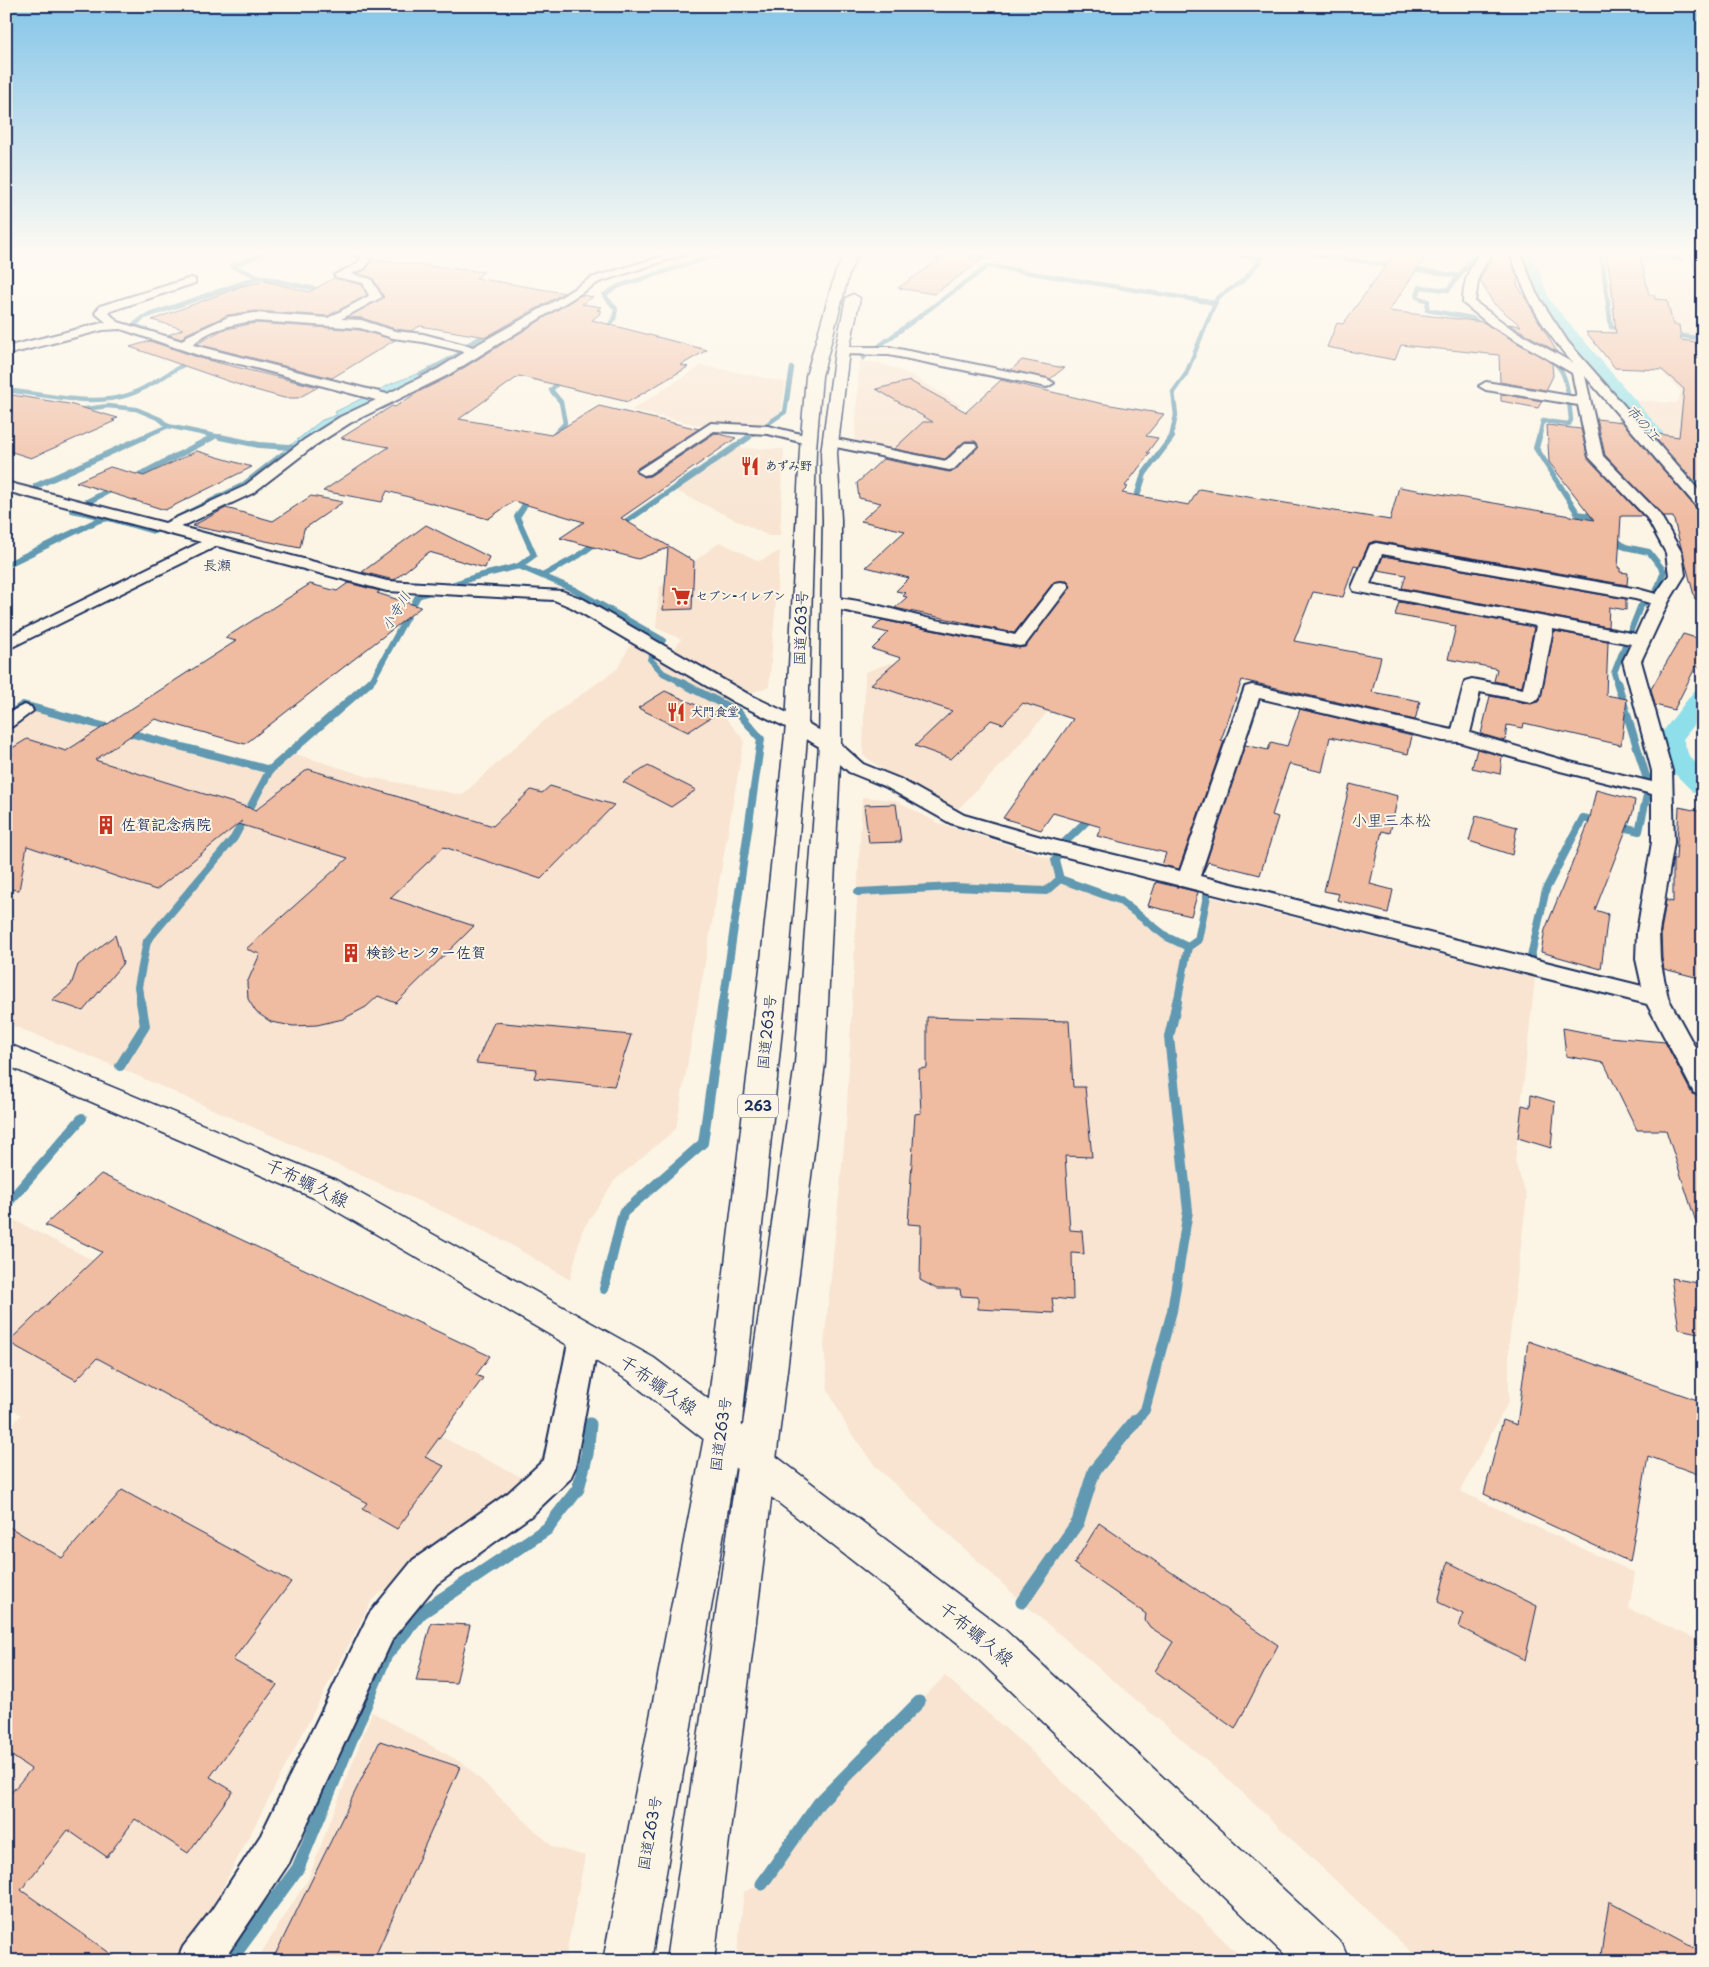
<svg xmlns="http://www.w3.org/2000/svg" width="1709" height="1967" font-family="'Playpen Sans','Klee One',sans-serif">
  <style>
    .built { fill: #f8e4d1 }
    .water { fill: #8edfe9; stroke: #6099b1 }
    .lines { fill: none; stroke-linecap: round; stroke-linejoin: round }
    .stream-far4 { stroke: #6099b1; stroke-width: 4.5 }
    .stream-far3 { stroke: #6099b1; stroke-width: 6 }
    .stream-far2 { stroke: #6099b1; stroke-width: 8 }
    .stream-far1 { stroke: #6099b1; stroke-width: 10 }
    .stream { stroke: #6099b1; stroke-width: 13 }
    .canal { fill: #8edfe9; fill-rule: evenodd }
    .building { fill: #efbba1; stroke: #1b2f5e }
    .minor-casing { stroke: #1b2f5e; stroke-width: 4 }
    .tertiary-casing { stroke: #1b2f5e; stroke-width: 3 }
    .trunk-casing { stroke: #1b2f5e; stroke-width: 3 }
    .minor { fill: #fcf5e5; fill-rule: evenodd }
    .tertiary { fill: #fcf5e5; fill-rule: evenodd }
    .trunk { fill: #fcf5e5; fill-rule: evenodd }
    .labels { text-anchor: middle; stroke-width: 4; stroke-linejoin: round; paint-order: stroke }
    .far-poi-label { font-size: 12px; font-weight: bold; fill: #1b2f5e; stroke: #fcf5e5; text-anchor: start }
    .far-water-label { font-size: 14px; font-style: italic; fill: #32527a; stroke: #fcf5e5 }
    .far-neighbourhood-label { font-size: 14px; fill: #1b2f5e; stroke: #fcf5e5 }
    .shield { fill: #fcf5e5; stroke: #5e6a86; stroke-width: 1 }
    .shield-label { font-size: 14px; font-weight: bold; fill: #1b2f5e }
    .street-label { font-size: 15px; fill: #1b2f5e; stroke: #fcf5e5 }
    .poi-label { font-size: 15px; font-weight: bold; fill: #1b2f5e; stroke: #fcf5e5; text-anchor: start }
    .neighbourhood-label { font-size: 16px; fill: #1b2f5e; stroke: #fcf5e5 }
    .near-street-label { font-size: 18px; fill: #1b2f5e; stroke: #fcf5e5 }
  </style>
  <rect width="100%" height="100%" fill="#fcf5e5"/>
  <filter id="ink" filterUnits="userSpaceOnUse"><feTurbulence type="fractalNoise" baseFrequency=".02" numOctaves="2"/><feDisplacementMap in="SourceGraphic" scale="10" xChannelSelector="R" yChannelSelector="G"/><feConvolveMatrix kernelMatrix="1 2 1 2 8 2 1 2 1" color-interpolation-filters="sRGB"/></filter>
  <g filter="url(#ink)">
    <g class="built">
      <polygon points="908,250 1004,250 983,263"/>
      <polygon points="1603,250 1632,253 1633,250 1684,250 1703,316 1703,480 1635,400 1677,403 1681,391 1649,359 1607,331 1612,329"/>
      <polygon points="859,361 881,363 910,374 961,405 930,425 906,452 855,441"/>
      <polygon points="702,365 786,382 781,412 760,430 712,428 631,410"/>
      <polygon points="735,448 784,449 780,536 769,536 674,490"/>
      <polygon points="720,542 759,561 780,551 769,687 750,693 673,651 681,639 656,628 659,588"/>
      <polygon points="632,642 645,652 729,701 720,711 744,740 676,1129 614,1181 582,1231 570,1280 506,1242 457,1218 122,1069 6,1023 6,714 12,710 31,709 272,772 293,753 369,777 462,795 544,721 617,669"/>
      <polygon points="890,663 952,685 1063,694 1007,759 957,810 884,770 863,755 865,672"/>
      <polygon points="862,797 895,800 936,822 1055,860 1060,879 1119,900 1167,937 1188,947 1198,940 1207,896 1535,978 1515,1162 1527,1197 1509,1343 1509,1401 1460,1491 1635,1573 1629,1609 1703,1642 1703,1961 1421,1961 1230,1781 1022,1602 875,1466 848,1429 828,1390 824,1346 846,1126"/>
      <polygon points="6,1216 533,1483 498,1498 372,1600 204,1923 173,1961 6,1961 6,1431 21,1415 6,1404"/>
      <polygon points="945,1676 1027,1747 1245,1961 736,1961 744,1892 762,1884 819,1803"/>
      <polygon points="372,1712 464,1764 553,1847 585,1856 565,1961 256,1961 308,1879"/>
    </g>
    <polygon class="water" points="430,369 429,374 332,421 280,461 266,465 322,420 337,415 335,412 393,383"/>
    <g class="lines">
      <g class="stream-far4">
        <polyline points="326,250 360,256 374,250"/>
        <polyline points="894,250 953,260"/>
        <polyline points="1286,250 1460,276"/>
        <polyline points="1479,250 1448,290 1420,287 1417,297 1428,301 1427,310 1472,318 1486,328"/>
        <polyline points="1591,250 1596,251 1593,253 1602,258 1611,327 1626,328"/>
        <polyline points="1629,253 1681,259"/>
        <polyline points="260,277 324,291"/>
        <polyline points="603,334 614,319 616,309 604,295 619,286 733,250"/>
        <polyline points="1669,334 1703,339"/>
        <polyline points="167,338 134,325 144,317 260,277 231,266 273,250"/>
        <path d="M 1516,343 C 1566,362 1566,369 1571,420 L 1569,424 L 1543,421 L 1539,438"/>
        <polyline points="879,346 988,266 1216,303"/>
        <polyline points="863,358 869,353"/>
        <polyline points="252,367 319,385"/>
        <polyline points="420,375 463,352 457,350 494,331"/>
        <path d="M 6,390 C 42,394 94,407 128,395 C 152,387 172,369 195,359 L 204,357 L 220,360"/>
        <polyline points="70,411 108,406 136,409 160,419 168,426 225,438"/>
        <polyline points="141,438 168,426"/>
        <polyline points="211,438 213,437"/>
        <polyline points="551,438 565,423 561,402 551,390 564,377"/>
        <polyline points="747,438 785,412 792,368"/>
        <polyline points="1171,438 1176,415 1173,392 1186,374 1217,298 1244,280 1262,258 1200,250"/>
      </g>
      <g class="stream-far3">
        <polyline points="220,437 259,445 290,447"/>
        <polyline points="1539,437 1536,448 1578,514 1602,518"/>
        <polyline points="130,480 213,437"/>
        <polyline points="36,486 144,437"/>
        <polyline points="1134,506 1144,474 1172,437"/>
        <polyline points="176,519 242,486 282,455"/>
        <polyline points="99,520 100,516 72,510 116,487"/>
        <polyline points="618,527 749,437"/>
        <polyline points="1613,534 1613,538 1625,547 1649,552 1664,571 1656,592 1640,607 1614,673 1617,683"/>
        <polyline points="6,565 99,520 109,518 154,531 165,525"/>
        <polyline points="519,566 575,590 663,640 650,659 663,673 683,683"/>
        <polyline points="544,575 578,556 601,539"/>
        <polyline points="368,683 373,679 418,596 475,577 519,566 534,555 517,517 531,495"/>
      </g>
      <g class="stream-far2">
        <polyline points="680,682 738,712 761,739 723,1004"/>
        <polyline points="12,713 23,705 270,770"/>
        <polyline points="1094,814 1065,842 1055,860 1060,879 1119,900 1167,937 1188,947"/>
        <polyline points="1615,825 1639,831 1649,786 1617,682"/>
        <polyline points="858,892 953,887 1046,891 1060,879"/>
        <polyline points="1531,956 1546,889 1583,818 1600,822"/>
        <polyline points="141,1004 138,987 147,941 234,838 270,770 370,682"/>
        <polyline points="1177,1004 1188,947 1198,940 1207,896"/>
      </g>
      <g class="stream-far1">
        <polyline points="120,1066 145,1026 141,1002"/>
        <polyline points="6,1205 82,1118"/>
        <polyline points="604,1289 623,1213 703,1143 723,1002"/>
        <polyline points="1135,1422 1145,1410 1172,1311 1188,1211 1169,1037 1177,1002"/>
      </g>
      <g class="stream">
        <polyline points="1022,1602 1078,1522 1094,1471 1136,1420"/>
        <polyline points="762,1884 819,1803 919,1702"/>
        <polyline points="230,1961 298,1868 386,1655 421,1613 547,1529 578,1489 587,1454 590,1424"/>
      </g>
      <g class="canal">
        <polygon points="1517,250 1531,250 1550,301 1703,479 1703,498 1696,496 1553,329 1534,302"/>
        <polygon points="1703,688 1703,714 1683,739 1689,756 1703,770 1703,794 1693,792 1666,765 1657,739 1694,691"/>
      </g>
    </g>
    <g class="building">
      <polygon points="1397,250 1430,250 1389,311 1483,322 1552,363 1553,376 1546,390 1500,382 1499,355 1401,345 1395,360 1327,347 1337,323 1343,324"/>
      <polygon points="1496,250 1507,250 1518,279 1517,284 1557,352 1509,324 1521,326 1493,303 1480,280"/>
      <polygon points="1605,250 1639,250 1649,295 1654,295 1655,299 1667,300 1673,325 1679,325 1681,340 1703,343 1703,480 1694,481 1651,433 1679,437 1684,389 1662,370 1615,368 1586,332 1616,333 1611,280"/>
      <polygon points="952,251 986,257 934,294 898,288"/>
      <polygon points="372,260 484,272 476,278 564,293 486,337 420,326 411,331 395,329 362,318 348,317 384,297 373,278 357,274 367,269"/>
      <polygon points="334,278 362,285 367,295 328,316 255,311 228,315 186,334 181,339 168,335 183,329 152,320 242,286 265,281 309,292"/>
      <polygon points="581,295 593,297 582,304 602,307 597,310 602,311 599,313 601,313 592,320 707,350 681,365 688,367 628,402 519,376 459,419 551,435 599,406 699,429 636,469 636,473 644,477 650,476 715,433 736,438 621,518 694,561 692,609 663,610 668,548 638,559 560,538 584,522 514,501 488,519 387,491 382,502 323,491 389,447 341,438 392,406 395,407 418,392 449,377"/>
      <polygon points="255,323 360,330 395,340 332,378 197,344 222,330"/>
      <polygon points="150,341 203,359 318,387 298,398 284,398 248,388 130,347"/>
      <polygon points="1022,360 1064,368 1050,379 1011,370"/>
      <polygon points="1001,380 1099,403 1164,414 1146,436 1158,438 1147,453 1150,453 1125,486 1128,487 1122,493 1189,505 1199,489 1390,520 1399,487 1594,520 1549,462 1547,425 1581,429 1588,458 1643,516 1621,516 1618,568 1620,568 1620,572 1628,573 1627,585 1376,541 1369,543 1359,567 1354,566 1343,597 1313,592 1294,641 1381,657 1372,692 1420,701 1415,720 1242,680 1221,740 1224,741 1179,869 1162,865 1166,853 1097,836 1101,827 1053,813 1041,830 1003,818 1073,719 1023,703 1003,724 991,720 951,759 915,746 952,711 871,684 901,658 872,649 888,633 873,629 882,620 1019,648 1025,647 1071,586 1067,581 1054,582 1014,633 895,608 907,597 903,596 906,593 896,591 909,578 866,567 905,531 861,521 881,503 859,498 857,483 883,459 949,472 954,471 979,446 975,441 965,441 945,459 894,449 923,422 933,422 876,389 910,381 966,412"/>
      <polygon points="6,394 69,404 118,418 112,420 115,421 31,458 6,450"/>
      <polygon points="1501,394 1542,401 1538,408 1501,401"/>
      <polygon points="1597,419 1622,422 1697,509 1703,514 1703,598 1695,599 1673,517 1663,517 1605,455"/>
      <polygon points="197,451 252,467 165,510 76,482 110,467 144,476"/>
      <polygon points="311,496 343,502 304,529 300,548 192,526 226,508 273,521"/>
      <polygon points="426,525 489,557 485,568 429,552 394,580 362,572"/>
      <polygon points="1383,556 1626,599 1626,610 1609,607 1608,627 1402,588 1406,575 1378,570"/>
      <polygon points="348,583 380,591 377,593 421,607 245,744 155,719 95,760 256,810 308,769 493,826 531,790 542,793 550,786 614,805 541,879 444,847 390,898 474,926 396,1003 378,996 366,1007 343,1019 317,1025 293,1026 271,1022 256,1012 248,999 247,983 260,954 246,949 348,858 239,824 242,821 156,890 27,846 19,890 6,889 6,752 27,739 66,751 236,641 225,638 310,584 337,591"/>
      <polygon points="1399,602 1534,627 1522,687 1494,681 1497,669 1494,668 1448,659 1456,626 1395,615"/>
      <polygon points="1554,631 1608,641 1606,695 1627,699 1621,745 1524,723 1523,728 1507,725 1505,741 1481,734 1490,696 1531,704 1540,701"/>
      <polygon points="1683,634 1703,640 1703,668 1696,666 1674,710 1655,705 1651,689"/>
      <polygon points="665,691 716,714 688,732 638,708"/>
      <polygon points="1300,709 1412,736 1408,754 1330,737 1322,772 1289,764 1272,815 1278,817 1260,875 1208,862 1202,875 1245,745 1268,750 1271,742 1287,746"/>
      <polygon points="1477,749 1502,756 1500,774 1472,768"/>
      <polygon points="648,766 696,790 671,807 623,782"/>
      <polygon points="1350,784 1398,796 1390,833 1382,831 1370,884 1393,890 1388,913 1337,900 1339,894 1324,891"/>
      <polygon points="1596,790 1635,800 1633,812 1595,910 1608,914 1601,969 1541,952 1545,930 1589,822"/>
      <polygon points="896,804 901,842 869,843 864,805"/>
      <polygon points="1679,807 1703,812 1703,979 1664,969 1662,959 1661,932 1666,900 1673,902 1673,859 1676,859"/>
      <polygon points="1476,816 1517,827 1512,855 1469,841"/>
      <polygon points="1156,882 1198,892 1191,916 1148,906"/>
      <polygon points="115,935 123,963 83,1011 52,1000 71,985 78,965"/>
      <polygon points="927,1017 1069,1021 1073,1087 1085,1087 1092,1157 1065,1156 1070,1230 1082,1231 1084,1254 1072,1253 1073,1300 1052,1298 1054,1313 978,1309 978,1297 961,1296 960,1289 937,1289 920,1280 921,1225 908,1224 915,1114 921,1113 919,1069 927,1068"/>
      <polygon points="494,1022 631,1035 614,1086 534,1078 537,1069 476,1063"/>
      <polygon points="1563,1028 1609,1037 1665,1042 1692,1094 1703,1097 1703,1228 1698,1228 1666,1130 1637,1130 1604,1063 1566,1056"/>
      <polygon points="1531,1095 1555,1102 1551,1148 1518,1138 1522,1105 1530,1107"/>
      <polygon points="101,1174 490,1356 476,1375 483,1378 425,1457 444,1466 397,1529 362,1509 367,1503 97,1358 76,1380 8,1342 102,1252 45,1225"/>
      <polygon points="1671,1278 1703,1284 1703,1334 1679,1329"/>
      <polygon points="1528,1341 1703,1402 1703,1476 1648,1456 1630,1562 1484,1494 1503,1420 1517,1425"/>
      <polygon points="122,1490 291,1582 233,1660 277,1685 210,1777 233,1791 188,1853 135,1819 107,1857 68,1830 21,1890 121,1961 6,1961 6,1799 31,1769 6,1752 6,1525 62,1558"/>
      <polygon points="1099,1523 1278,1645 1235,1729 1155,1671 1173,1642 1150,1627 1145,1620 1146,1614 1074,1564"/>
      <polygon points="1448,1562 1537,1606 1525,1660 1459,1627 1463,1614 1438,1602"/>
      <polygon points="431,1623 470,1625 456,1683 416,1681"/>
      <polygon points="380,1741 460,1767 373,1961 272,1961"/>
      <polygon points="1609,1901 1703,1952 1703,1961 1600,1961"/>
    </g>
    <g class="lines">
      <g class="minor-casing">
        <g id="minor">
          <path d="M 683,250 L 699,250 L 599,282 L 448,375 L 350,423 L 314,446 L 253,493 L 181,527 L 387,581 L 562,591 L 583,599 L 748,694 L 804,721 L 837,741 L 863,764 L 900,779 L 964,815 L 1041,837 L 1180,871 L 1245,687 L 1252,685 L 1452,730 L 1465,681 L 1472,679 L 1523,689 L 1536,626 L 1354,591 L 1352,587 L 1370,545 L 1376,543 L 1638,589 L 1656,594 L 1669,575 L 1666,553 L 1647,518 L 1589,457 L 1578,405 L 1486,390 L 1479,386 L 1486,382 L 1577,397 L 1572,373 L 1490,325 L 1463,303 C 1463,282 1469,265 1483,250 L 1494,250 L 1479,275 L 1475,302 L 1512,329 L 1573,363 C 1540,327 1525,295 1509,250 L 1519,250 L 1536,293 L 1568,342 L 1703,495 L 1703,510 L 1698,508 L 1585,376 L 1603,456 L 1659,513 L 1682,553 L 1685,575 L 1669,601 L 1641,661 L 1672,771 L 1674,842 L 1659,932 L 1660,959 L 1668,998 L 1703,1062 L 1703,1095 L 1694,1093 L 1647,1004 L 1027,847 L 950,823 L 886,787 L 849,772 L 823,749 L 790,729 L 734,702 L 571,607 L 554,600 L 387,591 L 217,546 L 6,650 L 6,638 L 201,542 L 6,491 L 6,482 L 165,523 L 243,487 L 304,440 L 340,417 L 376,400 L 244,365 L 204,357 L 121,329 L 103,330 L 6,355 L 6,347 L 106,322 L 95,313 L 100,306 L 191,278 L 195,279 L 195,283 L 108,312 L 118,322 L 182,341 L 187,336 L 228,317 L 255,313 L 328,318 L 369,296 L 363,283 L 336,277 L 334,275 L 357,264 L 365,252 L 369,251 L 374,254 L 365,268 L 351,274 L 371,279 L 382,297 L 341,319 L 361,320 L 395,331 L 423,334 L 473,347 L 553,302 L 591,278 ZM 255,321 L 360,328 L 393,338 L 423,342 L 465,352 L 438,369 L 387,394 L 193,345 C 205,330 237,323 255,321 ZM 1382,554 L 1635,599 L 1650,603 L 1636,634 L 1370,584 ZM 1553,629 L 1631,644 L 1623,661 L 1652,771 L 1652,782 L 1570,762 L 1470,733 L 1480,692 L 1531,702 L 1538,700 L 1540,696 ZM 1259,698 L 1443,741 L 1459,742 L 1556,770 L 1652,794 L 1652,842 L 1637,932 L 1636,959 L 1642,986 L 1200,876 Z"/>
          <polygon points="842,347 889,347 1047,379 1054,383 1047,387 889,355 838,354 836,351"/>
          <polygon points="711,423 768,426 813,437 815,440 808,444 768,434 714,431 649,474 644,475 637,471"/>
          <polygon points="831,438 946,461 965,443 975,443 977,446 954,469 949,470 826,445 824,442"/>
          <path d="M 1061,582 L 1067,583 L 1069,587 L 1025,645 L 1019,646 L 831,608 L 825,607 L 822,603 L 825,599 C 847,594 906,614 931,619 C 959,625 987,628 1015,635 L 1055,583 Z"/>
          <polygon points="24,705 31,707 33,711 13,726 6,728 6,714"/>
          <polygon points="584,1325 595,1329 599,1338 575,1468 570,1479 532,1515 437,1584 393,1638 289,1863 223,1961 177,1961 183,1947 211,1911 261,1835 369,1614 413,1560 508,1493 544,1460 569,1338 573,1329"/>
        </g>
      </g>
      <g class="tertiary-casing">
        <polygon id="tertiary" points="6,1043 336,1180 654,1358 736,1420 769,1451 1005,1630 1342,1944 1349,1961 1291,1961 977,1658 743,1475 710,1444 628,1380 314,1198 6,1065"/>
      </g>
      <g class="trunk-casing">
        <g id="trunk">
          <polygon points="847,250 859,250 849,274 822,376 816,449 808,725 789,960 741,1432 651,1961 603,1961 705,1432 761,960 786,725 800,449 806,376 835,274"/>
          <polygon points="1690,250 1702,250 1703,277 1697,273"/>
          <polygon points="853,294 860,298 849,351 837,453 841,519 841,745 825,1063 714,1961 666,1961 795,1063 819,745 823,519 821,453 835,351 846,298"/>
        </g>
      </g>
      <use href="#minor" class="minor"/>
      <use href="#tertiary" class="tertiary"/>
      <use href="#trunk" class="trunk"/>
    </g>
  </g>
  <linearGradient id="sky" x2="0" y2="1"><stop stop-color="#84c5e8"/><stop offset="0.48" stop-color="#fefaf3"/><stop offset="1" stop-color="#fefaf3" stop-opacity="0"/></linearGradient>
  <rect width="1709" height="525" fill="url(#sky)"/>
  <defs>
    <g id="restaurant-bare" transform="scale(1.5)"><path d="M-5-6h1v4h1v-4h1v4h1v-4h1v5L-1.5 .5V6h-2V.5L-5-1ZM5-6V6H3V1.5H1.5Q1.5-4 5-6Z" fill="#c8321e" stroke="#fcf5e5" stroke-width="2.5" paint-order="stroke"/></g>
    <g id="supermarket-bare" transform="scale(1.5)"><path d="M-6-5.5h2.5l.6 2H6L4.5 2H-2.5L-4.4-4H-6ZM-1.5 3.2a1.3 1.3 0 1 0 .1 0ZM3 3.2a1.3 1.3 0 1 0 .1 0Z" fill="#c8321e" stroke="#fcf5e5" stroke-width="2.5" paint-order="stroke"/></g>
    <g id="building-bare" transform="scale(1.5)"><path d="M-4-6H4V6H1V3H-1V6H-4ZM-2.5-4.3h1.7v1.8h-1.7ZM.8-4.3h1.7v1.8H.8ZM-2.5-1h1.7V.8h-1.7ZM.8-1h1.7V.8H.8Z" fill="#c8321e" stroke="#fcf5e5" stroke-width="2.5" paint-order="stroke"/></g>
  </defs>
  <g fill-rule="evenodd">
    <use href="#restaurant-bare" x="750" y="466"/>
    <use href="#supermarket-bare" x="681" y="596"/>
    <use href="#restaurant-bare" x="676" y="712"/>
    <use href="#building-bare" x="106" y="825"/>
    <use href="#building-bare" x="351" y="953"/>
  </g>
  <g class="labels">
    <g class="far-poi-label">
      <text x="765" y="470">あずみ野</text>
      <text x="696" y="600">セブン-イレブン</text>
      <text x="691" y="716">大門食堂</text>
    </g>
    <g class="far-water-label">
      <text transform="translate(1643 423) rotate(49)" y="5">市の江</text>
      <text transform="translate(396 611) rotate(-59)" y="5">小寺川</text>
    </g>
    <g class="far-neighbourhood-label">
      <text x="217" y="570">長瀬</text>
    </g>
    <rect class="shield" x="738" y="1094.5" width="40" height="23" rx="4"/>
    <g class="shield-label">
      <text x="758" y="1111">263</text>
    </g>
    <g class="street-label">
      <text transform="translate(801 628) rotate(-88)" y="5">国道263号</text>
      <text transform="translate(767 1032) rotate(-84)" y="5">国道263号</text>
      <text transform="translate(721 1434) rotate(-82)" y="5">国道263号</text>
      <text transform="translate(650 1833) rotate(-80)" y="5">国道263号</text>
    </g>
    <g class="poi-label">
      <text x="121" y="830">佐賀記念病院</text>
      <text x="366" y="958">検診センター佐賀</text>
    </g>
    <g class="neighbourhood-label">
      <text x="1391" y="826">小里三本松</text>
    </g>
    <g class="near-street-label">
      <text transform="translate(307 1183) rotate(26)" y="6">千布蠣久線</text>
      <text transform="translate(658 1385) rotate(35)" y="6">千布蠣久線</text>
      <text transform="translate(976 1634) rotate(39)" y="6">千布蠣久線</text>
    </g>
  </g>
  <rect width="1709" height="1967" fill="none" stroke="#fcf5e5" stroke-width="25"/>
  <rect x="12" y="12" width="1684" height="1942" fill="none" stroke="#1b2f5e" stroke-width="2" filter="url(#ink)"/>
</svg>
